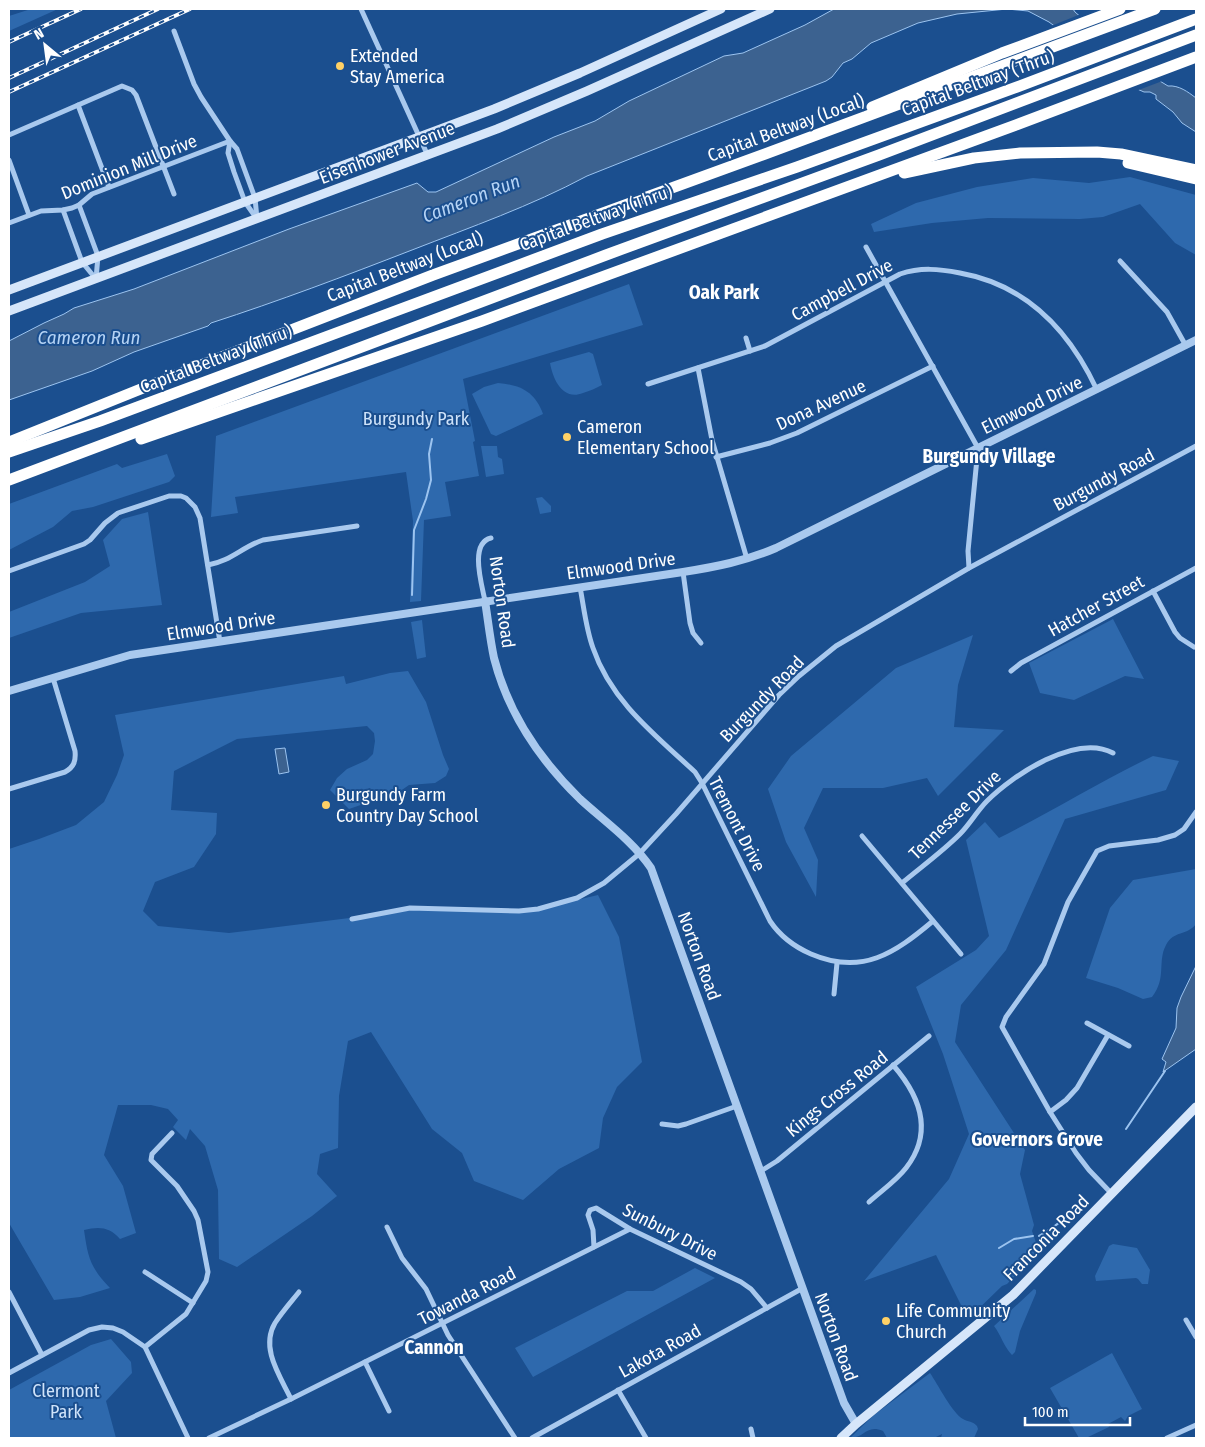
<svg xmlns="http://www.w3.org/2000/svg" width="1205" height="1447" font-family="'Fira Sans Condensed',sans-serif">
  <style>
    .green { fill: #2e69ad }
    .water { fill: #3c6290; stroke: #9cc4f0 }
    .pier { fill: #1b4f8f }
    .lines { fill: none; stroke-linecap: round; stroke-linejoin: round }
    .stream { stroke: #9cc4f0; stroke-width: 2 }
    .minor { stroke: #a9c9ee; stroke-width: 5 }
    .tertiary { stroke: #a9c9ee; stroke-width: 8 }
    .secondary { stroke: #d6e6fa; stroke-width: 9 }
    .motorway { stroke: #fff; stroke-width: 11 }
    .rail-casing { stroke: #fff; stroke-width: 4 }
    .rail { stroke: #1b4f8f; stroke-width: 2; stroke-dasharray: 5.5; stroke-linecap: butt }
    .poi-dot { fill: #ffd166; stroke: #1b4f8f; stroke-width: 2 }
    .labels { text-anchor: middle; stroke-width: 4; stroke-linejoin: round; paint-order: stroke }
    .poi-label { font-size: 18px; fill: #fff; stroke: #1b4f8f; text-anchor: start }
    .street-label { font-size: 18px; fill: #fff; stroke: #1b4f8f }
    .park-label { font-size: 18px; fill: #cfe3fa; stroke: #1b4f8f }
    .water-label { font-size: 19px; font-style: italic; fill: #b5d3f5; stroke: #1b4f8f }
    .neighbourhood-label { font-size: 19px; font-weight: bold; fill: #fff; stroke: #1b4f8f }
  </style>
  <rect width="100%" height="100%" fill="#1b4f8f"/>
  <g class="green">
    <polygon points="31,9 58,9 9,31 9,16"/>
    <polygon points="1130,177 1196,195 1196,255 1175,243 1140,204 1103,217 1080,219 988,218 932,223 874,232 871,224 916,203 977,187 1033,178 1089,183"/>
    <polygon points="629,284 643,325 463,379 475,441 473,442 479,476 445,482 451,516 424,520 421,601 410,602 413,521 406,472 235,497 238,513 211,517 216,436"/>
    <path d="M 589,352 L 593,354 L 602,385 C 596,388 590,391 583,393 C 563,401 553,380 550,363 Z"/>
    <path d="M 498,383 C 521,385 535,392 543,414 L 496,436 L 491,434 L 472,394 L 484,387 Z"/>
    <polygon points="481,446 497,446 498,457 502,459 504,474 486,477"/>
    <polygon points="167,454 175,476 169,482 93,507 72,511 53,527 9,550 9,504 117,464 122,468"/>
    <polygon points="542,497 551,506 551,512 540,514 536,498"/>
    <polygon points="148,512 162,605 81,613 9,638 9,612 85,582 110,566 103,540 122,519"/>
    <polygon points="1113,619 1144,679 1125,676 1074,700 1040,693 1029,663"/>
    <polygon points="422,620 426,657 417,659 411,622"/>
    <polygon points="973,635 958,685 954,727 1004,730 938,796 927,778 883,788 823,788 804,828 818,860 816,897 786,842 768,789 791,756 896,668"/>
    <path d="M 408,671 L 426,702 L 443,755 L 449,769 L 446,776 L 435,783 L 409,785 L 389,799 L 375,800 L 349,809 L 330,790 L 337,778 L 347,769 L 367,760 L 373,754 L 375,741 L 374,733 L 367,726 L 237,739 L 174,771 L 171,810 L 217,813 L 216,834 L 194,867 L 155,882 L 143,911 L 158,926 L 229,933 L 421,909 L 538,909 L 598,895 L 619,937 L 642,1062 L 617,1087 L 603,1118 L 599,1148 L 559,1169 L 523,1200 L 474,1181 L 462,1153 L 432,1129 L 371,1032 L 348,1041 L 339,1096 L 338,1148 L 320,1154 L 317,1174 L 337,1196 L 312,1216 L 237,1267 L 219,1259 L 218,1190 L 205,1146 L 190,1129 L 186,1140 L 173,1127 L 178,1120 L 168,1109 L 151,1105 L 118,1105 L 104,1155 L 123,1186 L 136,1233 L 120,1239 C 110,1227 99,1226 84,1230 C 88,1258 90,1267 110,1288 L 80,1297 L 54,1300 L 9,1223 L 9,849 L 39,839 L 76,825 L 104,802 L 117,775 L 124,755 L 115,715 L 344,676 L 346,684 L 390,673 Z"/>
    <path d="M 1153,756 L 1179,761 L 1166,790 L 1065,819 L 1006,950 L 961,1005 L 955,1042 L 1025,1150 L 1020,1174 L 1034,1225 L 1032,1231 L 1039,1251 L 1007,1284 L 1002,1286 L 968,1319 L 936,1255 L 864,1281 L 949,1179 L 969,1134 L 943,1054 L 916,987 L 976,950 L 989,936 L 966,840 L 985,822 L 999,838 C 1051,812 1101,781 1153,756 Z"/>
    <path d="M 1196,869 L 1196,924 C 1187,936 1174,930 1166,945 C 1157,962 1167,978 1152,997 L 1143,999 L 1118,988 L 1086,978 L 1110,908 L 1133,880 Z"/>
    <polygon points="1113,1244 1137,1248 1150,1270 1148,1284 1142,1284 1138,1279 1136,1278 1096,1281 1095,1276 1109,1246"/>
    <polygon points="695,1268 715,1278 533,1377 515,1348 627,1291 653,1291"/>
    <path d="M 1034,1289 L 1036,1290 L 1036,1293 L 1020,1331 L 1015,1352 L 1012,1355 C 1004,1347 1001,1335 994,1326 Z"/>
    <polygon points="111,1339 131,1362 132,1373 106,1401 116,1438 9,1438 9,1390 91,1345"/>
    <polygon points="1112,1353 1142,1409 1128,1416 1125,1421 1121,1417 1108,1424 1109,1427 1086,1438 1079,1438 1050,1388"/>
    <path d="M 930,1373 C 937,1383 953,1414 963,1419 C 968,1422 973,1421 977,1426 L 978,1429 L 974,1438 L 941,1438 L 942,1434 L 934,1438 L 887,1438 L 883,1431 C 866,1424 865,1438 850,1438 L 874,1415 Z"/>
  </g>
  <g class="water">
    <path d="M 834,9 L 1073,9 L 1075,12 L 1091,26 L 1103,50 L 1137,67 L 1168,86 C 1179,85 1188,92 1196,98 L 1196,132 L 1182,123 L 1173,112 L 1156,99 L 1156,95 L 1150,92 L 1144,92 L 1110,77 L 1068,36 L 1049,22 L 1028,11 L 1007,9 L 957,14 L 918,23 L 871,43 L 852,59 L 843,63 L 832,77 L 826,81 L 587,176 C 531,206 471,227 412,250 C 345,276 279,301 211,323 L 208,326 L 134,352 L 92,371 L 9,400 L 9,341 L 44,323 L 64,314 L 74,308 L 134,289 L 289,229 L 417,183 L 428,192 L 436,192 L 554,137 L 595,121 L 629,101 L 724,56 L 743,53 L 805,25 Z"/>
    <polygon points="285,748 289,772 279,774 275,749"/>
    <polygon points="1196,966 1196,1049 1163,1072 1166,1062 1162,1059 1176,1028 1177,1008 1181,997"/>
  </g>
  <polygon class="pier" points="1081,14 1093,25 1105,48 1139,65 1165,80 1136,91 1109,79 1095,70 1085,61 1066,37 1051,26"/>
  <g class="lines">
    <g class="stream">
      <polyline points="412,595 414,530 426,499 431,480 429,454 432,439"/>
      <polyline points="1126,1129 1165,1071"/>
      <path d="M 1039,1236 C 1050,1230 1077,1211 1083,1200"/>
      <polyline points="999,1248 1014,1239 1033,1236"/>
    </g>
    <g class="minor">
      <polyline points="361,9 428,156"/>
      <polyline points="174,31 194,84 201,97 230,141 237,149 255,198 257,219"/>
      <polyline points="78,105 109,187"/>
      <polyline points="9,135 122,86 132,90 136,95 174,194"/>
      <polyline points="230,141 228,153 234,172 245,202 257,219"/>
      <polyline points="9,160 29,215"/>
      <polyline points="79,205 98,256 96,279"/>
      <polyline points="63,210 82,262 96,279"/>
      <polyline points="9,223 41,211 63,210 72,208 79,205 92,194 230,141"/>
      <polyline points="866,247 978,448 968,551 969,568"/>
      <polyline points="1120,261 1167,312 1186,346"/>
      <polyline points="746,338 750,351"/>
      <polyline points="698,368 712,440 747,559"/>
      <path d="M 648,384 L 765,346 L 900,274 C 921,267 939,269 960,273 C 1027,285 1069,330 1097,390"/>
      <polyline points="716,457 770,443 797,433 933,366"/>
      <path d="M 208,565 C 231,561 242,547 263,540 L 357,526"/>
      <polyline points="9,571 84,544 90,540 105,523 118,513 169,496 181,496 186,498 195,507 200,518 220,642"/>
      <polyline points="683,572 690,623 693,633 701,643"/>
      <path d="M 580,587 C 584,608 586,629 593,648 C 611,701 655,735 695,772 L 702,783 L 770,921 C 780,936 795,947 811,954 C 862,976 895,953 933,921"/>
      <polyline points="1153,591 1175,632 1180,638 1194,647"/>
      <path d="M 485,601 C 482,585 469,543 491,538"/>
      <polyline points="1011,671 1021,663 1196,568"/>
      <path d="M 9,789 L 65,772 C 74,767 76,761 75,751 L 53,678"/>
      <polyline points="862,836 961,954"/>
      <path d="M 902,883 C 921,867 942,852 960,834 C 970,824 977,811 987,801 C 1013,775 1076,733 1113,753"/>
      <polyline points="352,919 410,908 519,911 538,909 577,898 604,883 639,854 676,814 779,695 799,676 836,646 969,568 1196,446"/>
      <polyline points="834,994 837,963"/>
      <polyline points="1087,1023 1129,1046"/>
      <polyline points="1050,1112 1066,1100 1077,1088 1108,1035"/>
      <polyline points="662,1124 678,1126 686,1124 737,1106"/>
      <polyline points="761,1171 777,1161 929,1036"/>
      <polyline points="1112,1194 1089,1170 1076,1153 1050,1112 1002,1027 1006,1017 1044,964 1068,902 1097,851 1109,846 1158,840 1175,835 1184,829 1196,812"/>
      <path d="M 869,1202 C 881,1191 896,1181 906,1168 C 934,1132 920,1096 893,1065"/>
      <polyline points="387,1227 402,1258 426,1289 448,1335 515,1438"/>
      <polyline points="594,1247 593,1230 588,1215 590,1210 596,1208 630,1229 741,1282 751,1289 767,1308"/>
      <polyline points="145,1272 193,1303"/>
      <polyline points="9,1292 42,1355"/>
      <polyline points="1186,1320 1196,1337"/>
      <polyline points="145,1347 186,1314 206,1281 208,1272 198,1220 194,1211 177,1186 151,1160 152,1154 172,1133"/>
      <polyline points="365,1362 389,1411"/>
      <polyline points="9,1373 89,1330 102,1327 113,1328 123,1332 145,1347 188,1438"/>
      <polyline points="618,1390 646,1438"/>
      <path d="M 291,1399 C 280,1376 260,1348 275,1323 C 282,1312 291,1302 299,1292"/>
      <polyline points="751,1429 753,1438"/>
      <polyline points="209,1438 291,1399 630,1229"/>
      <polyline points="532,1438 803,1288"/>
      <polyline points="1167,1438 1196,1425"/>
    </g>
    <g class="tertiary">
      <path d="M 485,601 C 488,620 490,639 494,658 C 508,713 539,759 580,799 C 604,821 633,841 651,868 L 844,1403 L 856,1424"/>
      <path d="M 9,691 L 130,655 L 683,572 C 715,567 746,561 776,548 L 1196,340"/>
    </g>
    <g class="secondary">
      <polyline points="9,290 494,109 580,73 721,9"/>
      <polyline points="9,311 497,129 587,91 770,9"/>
      <polyline points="841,1438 856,1424 1013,1295 1196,1107"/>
    </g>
    <g class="motorway">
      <polyline points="872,107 1002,53 1120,9"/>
      <polyline points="1128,163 1196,179"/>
      <polyline points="904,173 974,158 1020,153 1097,152 1121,154 1196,170"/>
      <polyline points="141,439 482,321 1016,125 1196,57"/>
      <polyline points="9,442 188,370 433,275 765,154 1155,9"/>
      <polyline points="9,452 100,421 602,234 797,167 1017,87 1196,19"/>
      <polyline points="9,480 606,255 879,155 1196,35"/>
    </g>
    <g class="rail-casing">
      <g id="rail">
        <polyline points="9,42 81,9"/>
        <polyline points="9,78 158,9"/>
        <polyline points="9,92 190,9"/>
      </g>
    </g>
    <use href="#rail" class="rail"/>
  </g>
  <g class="poi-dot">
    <circle cx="340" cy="66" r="5"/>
    <circle cx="567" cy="437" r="5"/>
    <circle cx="326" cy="805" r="5"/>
    <circle cx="886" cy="1321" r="5"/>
  </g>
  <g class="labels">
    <g class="poi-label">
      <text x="350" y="62">Extended<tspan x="350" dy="21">Stay America</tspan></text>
      <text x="577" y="433">Cameron<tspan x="577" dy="21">Elementary School</tspan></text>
      <text x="336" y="801">Burgundy Farm<tspan x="336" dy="21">Country Day School</tspan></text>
      <text x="896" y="1317">Life Community<tspan x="896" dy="21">Church</tspan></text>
    </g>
    <g class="street-label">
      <text transform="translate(978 83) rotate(-20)" y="6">Capital Beltway (Thru)</text>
      <text transform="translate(786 128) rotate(-20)" y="6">Capital Beltway (Local)</text>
      <text transform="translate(387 153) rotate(-21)" y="6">Eisenhower Avenue</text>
      <text transform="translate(129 167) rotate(-22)" y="6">Dominion Mill Drive</text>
      <text transform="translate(596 218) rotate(-20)" y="6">Capital Beltway (Thru)</text>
      <text transform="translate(405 267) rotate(-21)" y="6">Capital Beltway (Local)</text>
      <text transform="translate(842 290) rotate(-28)" y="6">Campbell Drive</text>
      <text transform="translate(216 359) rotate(-21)" y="6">Capital Beltway (Thru)</text>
      <text transform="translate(821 405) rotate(-25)" y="6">Dona Avenue</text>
      <text transform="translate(1032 405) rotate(-26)" y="6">Elmwood Drive</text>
      <text transform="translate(1104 480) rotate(-28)" y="6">Burgundy Road</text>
      <text transform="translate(621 566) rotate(-8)" y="6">Elmwood Drive</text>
      <text transform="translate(502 602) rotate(82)" y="6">Norton Road</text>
      <text transform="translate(1096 606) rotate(-29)" y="6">Hatcher Street</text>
      <text transform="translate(221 626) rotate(-9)" y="6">Elmwood Drive</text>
      <text transform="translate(762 699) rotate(-46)" y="6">Burgundy Road</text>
      <text transform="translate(955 815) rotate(-44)" y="6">Tennessee Drive</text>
      <text transform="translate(737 824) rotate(63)" y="6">Tremont Drive</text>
      <text transform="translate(699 956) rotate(70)" y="6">Norton Road</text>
      <text transform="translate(837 1094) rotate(-39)" y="6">Kings Cross Road</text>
      <text transform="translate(670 1232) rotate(27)" y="6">Sunbury Drive</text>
      <text transform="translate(1046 1238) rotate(-45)" y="6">Franconia Road</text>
      <text transform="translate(467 1296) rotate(-27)" y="6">Towanda Road</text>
      <text transform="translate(836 1337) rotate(70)" y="6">Norton Road</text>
      <text transform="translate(660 1351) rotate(-29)" y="6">Lakota Road</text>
    </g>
    <g class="park-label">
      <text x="416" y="425">Burgundy Park</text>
      <text x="66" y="1397">Clermont<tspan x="66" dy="21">Park</tspan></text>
    </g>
    <g class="water-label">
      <text transform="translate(471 198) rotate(-21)" y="7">Cameron Run</text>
      <text x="89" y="344">Cameron Run</text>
    </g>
    <g class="neighbourhood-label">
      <text x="724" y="299">Oak Park</text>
      <text x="989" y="463">Burgundy Village</text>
      <text x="1037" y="1146">Governors Grove</text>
      <text x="434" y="1354">Cannon</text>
    </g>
  </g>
  <rect width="1205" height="1447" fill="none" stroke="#ffffff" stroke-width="20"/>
  <g transform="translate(45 45) rotate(331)" stroke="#1b4f8f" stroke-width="4" paint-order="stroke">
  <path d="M0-4L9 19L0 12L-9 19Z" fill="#ffffff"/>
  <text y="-8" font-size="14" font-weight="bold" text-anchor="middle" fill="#ffffff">N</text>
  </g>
  <path d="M1025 1417v8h105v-8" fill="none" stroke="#ffffff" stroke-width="2.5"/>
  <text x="1032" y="1417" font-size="15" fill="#ffffff" stroke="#1b4f8f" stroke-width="4" paint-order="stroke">100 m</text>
</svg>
